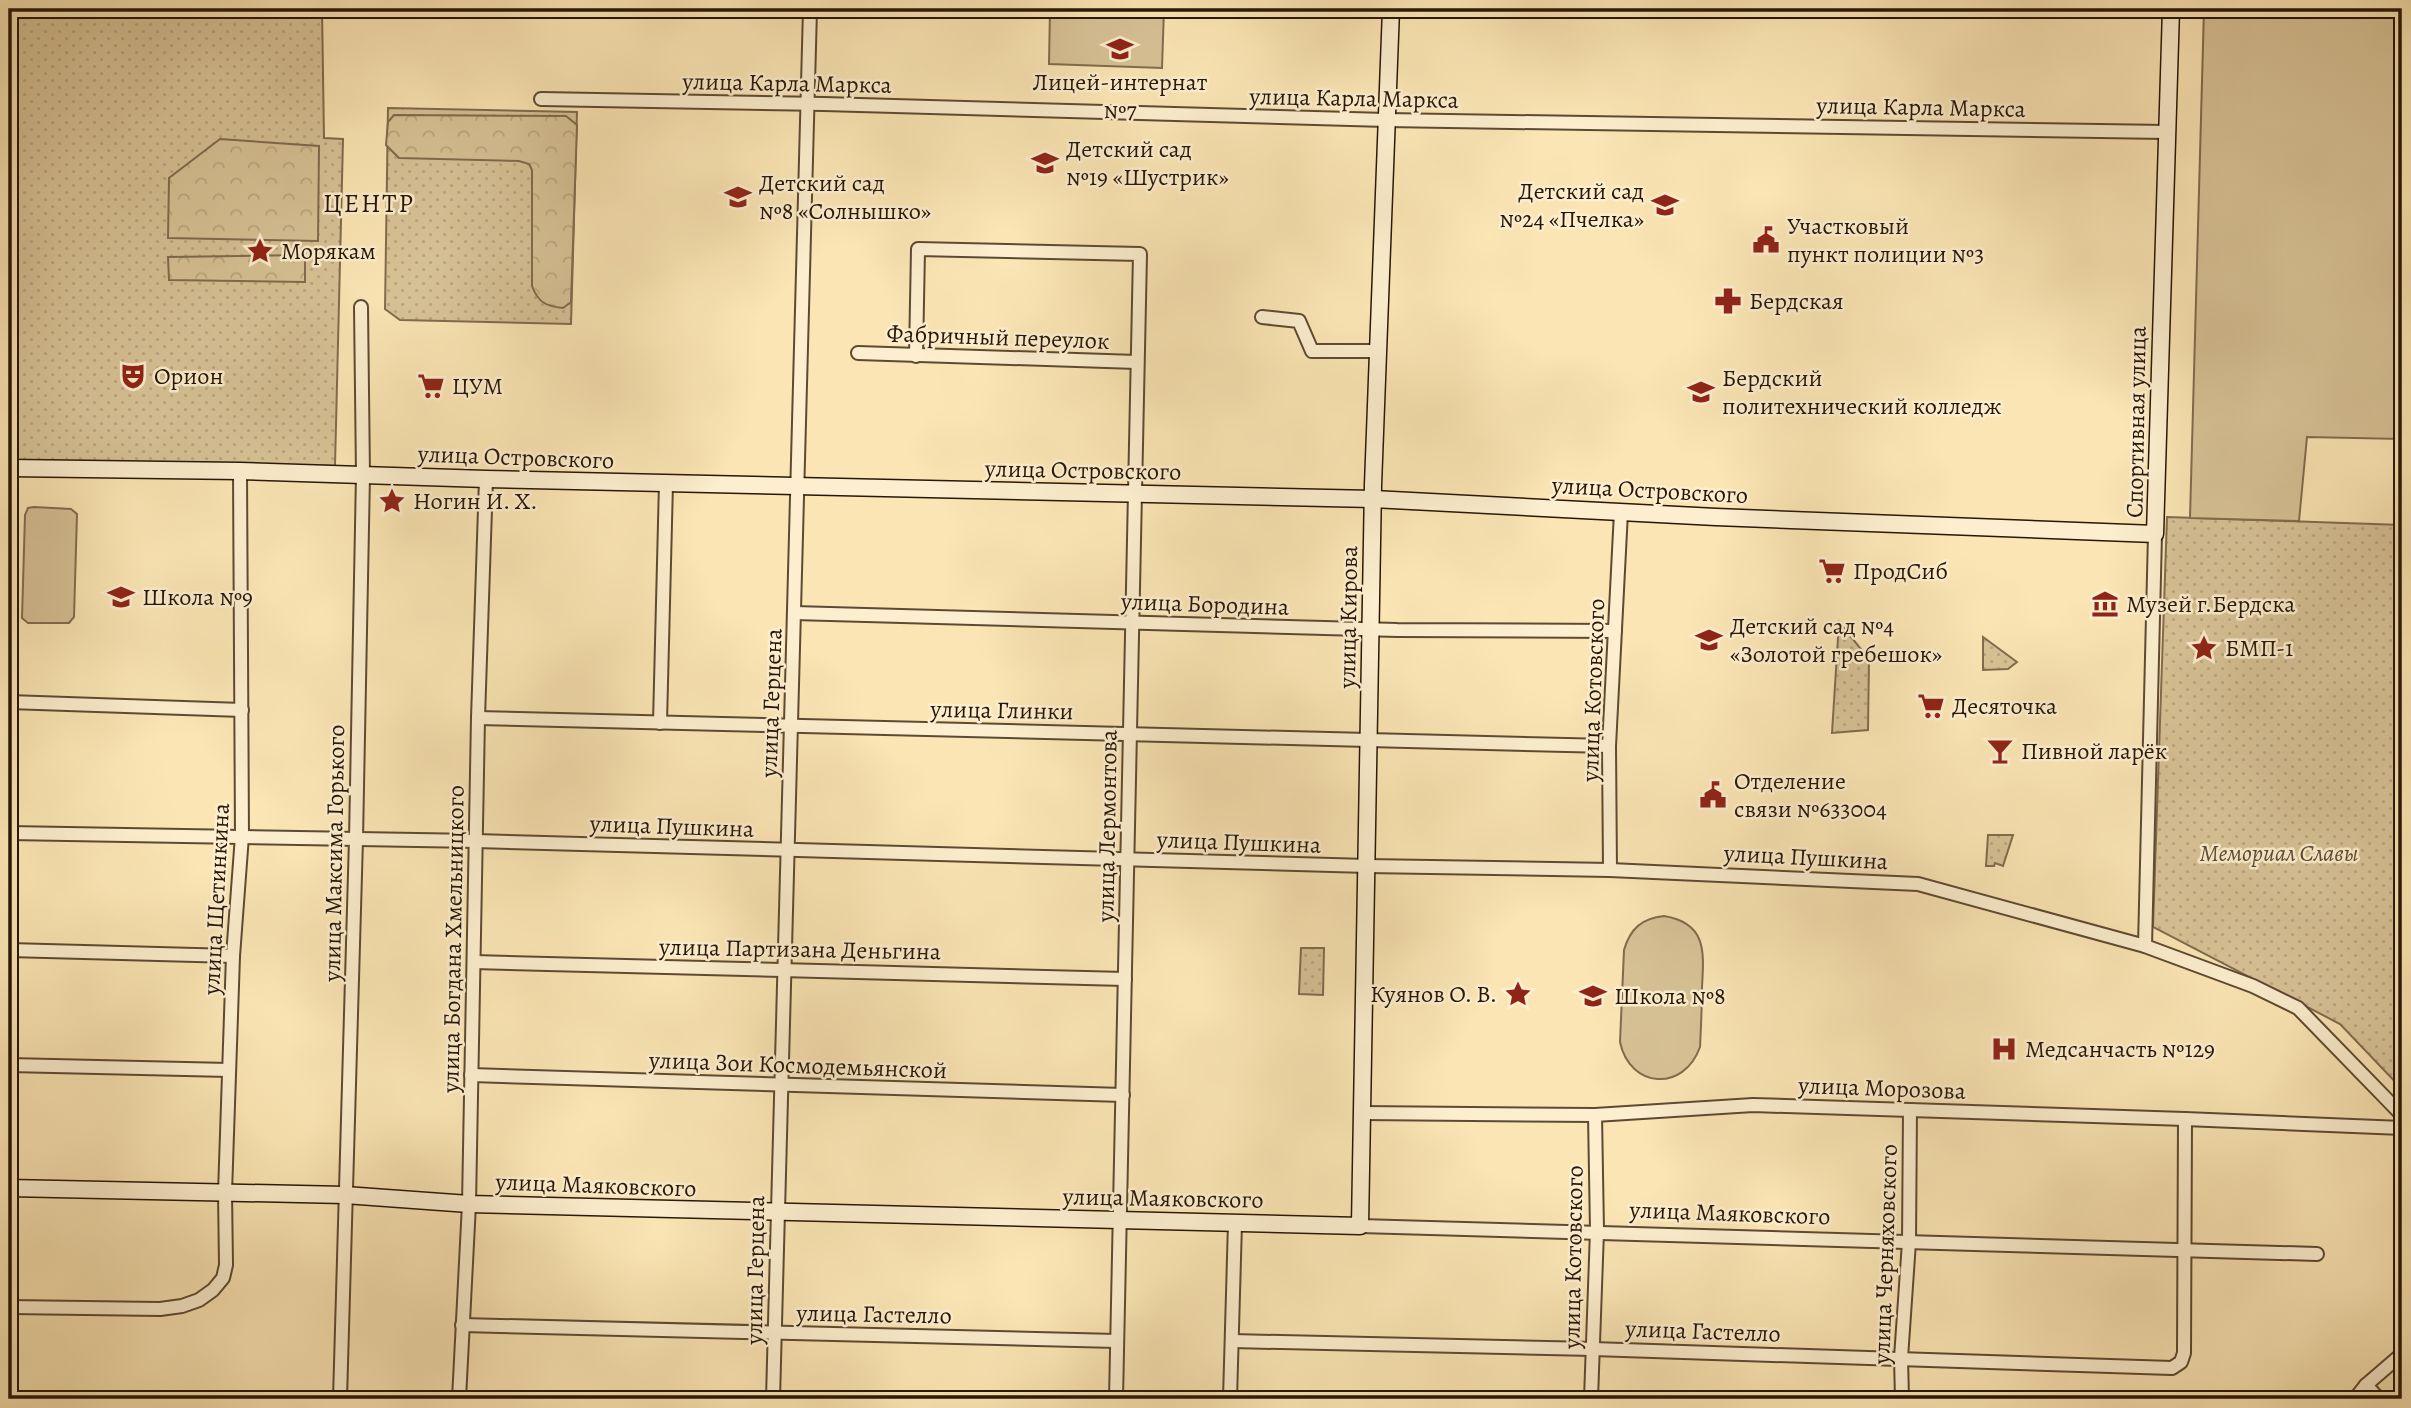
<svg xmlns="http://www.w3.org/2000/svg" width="2411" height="1408" font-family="Alegreya,serif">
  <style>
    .grass { fill: url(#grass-dots); stroke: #806c4e; stroke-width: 2 }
    .forest { fill: url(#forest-crowns); stroke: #806c4e; stroke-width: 2 }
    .pitch { fill: #d7c296; stroke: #806c4e; stroke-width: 2 }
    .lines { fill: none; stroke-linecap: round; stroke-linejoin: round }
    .street-casing { stroke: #5d4a32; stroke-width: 16 }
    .secondary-casing { stroke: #281606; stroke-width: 19 }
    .street { stroke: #fceece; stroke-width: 12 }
    .secondary { stroke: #fceece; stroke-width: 16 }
    .labels { text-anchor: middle; stroke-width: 5; stroke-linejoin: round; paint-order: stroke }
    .poi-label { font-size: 24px; fill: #281606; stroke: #fceece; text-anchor: start }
    .street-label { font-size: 24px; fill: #281606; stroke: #fceece }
    .park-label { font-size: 24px; font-style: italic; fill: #5d4a31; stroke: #fceece }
    .neighbourhood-label { font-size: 26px; letter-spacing: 2px; fill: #281606; stroke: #fceece }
  </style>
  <defs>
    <pattern id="grass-dots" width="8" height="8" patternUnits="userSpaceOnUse" patternTransform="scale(1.75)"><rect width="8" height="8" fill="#d7c296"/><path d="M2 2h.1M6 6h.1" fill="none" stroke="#b9a680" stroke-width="1.8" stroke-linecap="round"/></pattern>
    <pattern id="forest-crowns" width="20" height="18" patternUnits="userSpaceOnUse" patternTransform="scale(1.75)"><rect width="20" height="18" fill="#d7c296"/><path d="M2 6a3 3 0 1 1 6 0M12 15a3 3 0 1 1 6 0" fill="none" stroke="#b9a680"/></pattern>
  </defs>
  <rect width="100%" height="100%" fill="#fbe5b4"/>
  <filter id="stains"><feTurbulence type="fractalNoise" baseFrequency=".00286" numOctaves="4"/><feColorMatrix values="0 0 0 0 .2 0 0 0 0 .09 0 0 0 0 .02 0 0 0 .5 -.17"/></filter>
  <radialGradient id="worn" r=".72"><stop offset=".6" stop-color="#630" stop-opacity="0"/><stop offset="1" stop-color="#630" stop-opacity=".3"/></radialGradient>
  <g class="grass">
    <polygon points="9,9 322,9 324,138 343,139 335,466 9,460"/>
    <polygon points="388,108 577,112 571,324 400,320 385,309"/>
    <polygon points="2167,517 2402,525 2402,1089 2340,1024 2153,927"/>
    <polygon points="1839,622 1869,659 1868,730 1832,733"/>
    <polygon points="1983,637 2017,662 2008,669 1983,670"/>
    <polygon points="1988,835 2013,835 2003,866 1995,863 1994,866 1986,866"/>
    <polygon points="1301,948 1324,948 1323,995 1299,994"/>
  </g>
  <g class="forest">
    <path d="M 394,115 L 566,116 L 577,125 L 571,302 L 563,308 C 545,306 538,302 532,286 L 532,170 L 529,164 L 519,161 L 399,158 L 386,145 L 388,122 Z"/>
    <polygon points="220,139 319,146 318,241 168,238 169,178"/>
    <polygon points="305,255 305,282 169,280 168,257"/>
  </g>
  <g class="pitch">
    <polygon points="1050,9 1164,9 1162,68 1049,64"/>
    <polygon points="2204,9 2380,9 2402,18 2402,439 2307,437 2299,521 2190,518"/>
    <polygon points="34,507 71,509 77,514 74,617 69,623 28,623 22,618 25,515 28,508"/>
    <path d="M 1664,916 C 1707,923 1704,952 1702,987 C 1702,1007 1701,1027 1700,1047 C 1684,1092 1630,1089 1620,1042 L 1624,950 C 1630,929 1642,918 1664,916 Z"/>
  </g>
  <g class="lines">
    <g class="street-casing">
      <g id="street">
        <polyline points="541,99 824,104 1386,120 2166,132"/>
        <polyline points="1262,317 1299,321 1312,351 1377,351"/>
        <polyline points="858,353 1137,362"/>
        <polyline points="916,356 918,249 1140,254 1116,1399"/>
        <polyline points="794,613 1397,630 1615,631"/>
        <polyline points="9,702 242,710"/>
        <polyline points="478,718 1609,746"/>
        <polyline points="660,723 666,483"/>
        <polyline points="9,833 476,841 1367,866 1610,870 1918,884 2145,946 2253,986 2298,1008 2402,1115"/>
        <polyline points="1610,870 1609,746 1621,512"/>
        <polyline points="2145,946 2155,534"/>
        <polyline points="9,950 233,956"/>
        <polyline points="474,962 1125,979"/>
        <polyline points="9,1065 229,1070"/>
        <polyline points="471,1075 1123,1095"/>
        <polyline points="1361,1113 1595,1115 1753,1105 2185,1119 2402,1128"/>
        <polyline points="1360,1226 2317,1254"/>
        <polyline points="9,1307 160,1309 182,1306 199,1300 213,1290 223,1278 226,1265 225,1193 233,956 242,836 240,471"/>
        <polyline points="462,1325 1117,1341"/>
        <polyline points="1232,1341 1593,1349 2172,1368 2181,1362 2184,1353 2185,1119"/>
        <polyline points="2366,1385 2379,1399"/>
        <polyline points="340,1399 356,839 363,475 361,307"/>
        <polyline points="459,1399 469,1204 478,718 486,479"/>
        <polyline points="773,1399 810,9"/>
        <polyline points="1230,1399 1235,1223"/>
        <polyline points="1591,1399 1597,1231 1595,1115"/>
        <polyline points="1902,1399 1901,1358 1909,1242 1910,1110"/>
        <polyline points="2355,1399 2366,1385 2402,1354"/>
      </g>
    </g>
    <g class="secondary-casing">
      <g id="secondary">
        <polyline points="9,468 240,471 486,479 1373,499 1716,517 2155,534 2171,9"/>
        <polyline points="9,1188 345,1195 469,1204 1360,1226 1373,485 1391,9"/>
      </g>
    </g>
    <use href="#street" class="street"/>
    <use href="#secondary" class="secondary"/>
  </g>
  <defs>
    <g id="school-bare" transform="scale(2.1)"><path d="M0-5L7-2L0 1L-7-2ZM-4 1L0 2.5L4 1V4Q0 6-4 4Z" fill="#8f2418" stroke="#fceece" stroke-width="2.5" paint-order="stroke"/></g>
    <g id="civic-bare" transform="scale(2.1)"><path d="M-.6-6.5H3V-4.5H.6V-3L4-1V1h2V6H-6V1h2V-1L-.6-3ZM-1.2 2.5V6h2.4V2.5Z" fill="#8f2418" stroke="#fceece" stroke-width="2.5" paint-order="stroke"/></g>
    <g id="sight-bare" transform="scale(2.1)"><path d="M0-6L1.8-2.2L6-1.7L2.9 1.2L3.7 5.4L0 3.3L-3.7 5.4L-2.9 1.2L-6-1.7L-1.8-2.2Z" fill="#8f2418" stroke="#fceece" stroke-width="2.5" paint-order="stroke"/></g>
    <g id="pharmacy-bare" transform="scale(2.1)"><path d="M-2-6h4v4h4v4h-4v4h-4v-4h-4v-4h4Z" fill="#8f2418" stroke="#fceece" stroke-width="2.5" paint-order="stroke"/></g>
    <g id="theatre-bare" transform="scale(2.1)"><path d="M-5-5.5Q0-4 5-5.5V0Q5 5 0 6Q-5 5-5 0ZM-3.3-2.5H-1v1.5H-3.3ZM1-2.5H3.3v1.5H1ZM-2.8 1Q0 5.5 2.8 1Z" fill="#8f2418" stroke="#fceece" stroke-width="2.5" paint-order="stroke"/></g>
    <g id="supermarket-bare" transform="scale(2.1)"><path d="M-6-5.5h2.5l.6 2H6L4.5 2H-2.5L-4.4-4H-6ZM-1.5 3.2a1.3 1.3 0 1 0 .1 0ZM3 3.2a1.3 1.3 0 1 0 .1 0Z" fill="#8f2418" stroke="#fceece" stroke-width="2.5" paint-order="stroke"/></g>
    <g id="university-bare" transform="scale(2.1)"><path d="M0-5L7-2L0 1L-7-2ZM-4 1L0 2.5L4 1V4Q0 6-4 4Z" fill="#8f2418" stroke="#fceece" stroke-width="2.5" paint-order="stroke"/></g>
    <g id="museum-bare" transform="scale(2.1)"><path d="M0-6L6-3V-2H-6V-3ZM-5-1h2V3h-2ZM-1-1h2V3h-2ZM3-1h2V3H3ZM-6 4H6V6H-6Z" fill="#8f2418" stroke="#fceece" stroke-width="2.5" paint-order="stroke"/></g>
    <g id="bar-bare" transform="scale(2.1)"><path d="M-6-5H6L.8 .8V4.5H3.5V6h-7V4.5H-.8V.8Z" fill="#8f2418" stroke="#fceece" stroke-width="2.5" paint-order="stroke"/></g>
    <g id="hospital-bare" transform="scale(2.1)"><path d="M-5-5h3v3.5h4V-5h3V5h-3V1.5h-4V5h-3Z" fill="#8f2418" stroke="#fceece" stroke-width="2.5" paint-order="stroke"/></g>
  </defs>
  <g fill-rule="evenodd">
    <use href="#school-bare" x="1120" y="49"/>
    <use href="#school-bare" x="1045" y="163"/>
    <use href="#school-bare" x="738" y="197"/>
    <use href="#school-bare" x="1665" y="205"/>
    <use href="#civic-bare" x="1766" y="240"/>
    <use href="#sight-bare" x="260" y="251"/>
    <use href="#pharmacy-bare" x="1728" y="301"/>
    <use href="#theatre-bare" x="133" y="376"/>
    <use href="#supermarket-bare" x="431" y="386"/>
    <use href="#university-bare" x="1701" y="392"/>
    <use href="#sight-bare" x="392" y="501"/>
    <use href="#supermarket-bare" x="1832" y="571"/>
    <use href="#school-bare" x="121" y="597"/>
    <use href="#museum-bare" x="2105" y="604"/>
    <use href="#school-bare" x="1709" y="640"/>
    <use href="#sight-bare" x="2204" y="648"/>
    <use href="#supermarket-bare" x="1931" y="706"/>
    <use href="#bar-bare" x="2000" y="751"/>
    <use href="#civic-bare" x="1713" y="795"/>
    <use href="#sight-bare" x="1518" y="994"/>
    <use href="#school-bare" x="1593" y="996"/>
    <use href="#hospital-bare" x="2004" y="1049"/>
  </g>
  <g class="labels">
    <g class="poi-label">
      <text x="1120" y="90" text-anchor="middle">Лицей-интернат<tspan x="1120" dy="28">№7</tspan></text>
      <text x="1066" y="157">Детский сад<tspan x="1066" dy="28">№19 «Шустрик»</tspan></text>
      <text x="759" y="191">Детский сад<tspan x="759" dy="28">№8 «Солнышко»</tspan></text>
      <text x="1644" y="199" text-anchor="end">Детский сад<tspan x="1644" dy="28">№24 «Пчелка»</tspan></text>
      <text x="1787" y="234">Участковый<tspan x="1787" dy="28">пункт полиции №3</tspan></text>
      <text x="281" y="259">Морякам</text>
      <text x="1749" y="309">Бердская</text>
      <text x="154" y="384">Орион</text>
      <text x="1722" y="386">Бердский<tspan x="1722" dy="28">политехнический колледж</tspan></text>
      <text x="452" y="394">ЦУМ</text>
      <text x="413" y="509">Ногин И. Х.</text>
      <text x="1853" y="579">ПродСиб</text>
      <text x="142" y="605">Школа №9</text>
      <text x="2126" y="612">Музей г.Бердска</text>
      <text x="1730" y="634">Детский сад №4<tspan x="1730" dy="28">«Золотой гребешок»</tspan></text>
      <text x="2225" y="656">БМП-1</text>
      <text x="1952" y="714">Десяточка</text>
      <text x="2021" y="759">Пивной ларёк</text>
      <text x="1734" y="789">Отделение<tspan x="1734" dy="28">связи №633004</tspan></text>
      <text x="1497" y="1002" text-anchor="end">Куянов О. В.</text>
      <text x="1614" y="1004">Школа №8</text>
      <text x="2025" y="1057">Медсанчасть №129</text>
    </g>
    <g class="street-label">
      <text transform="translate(787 83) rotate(1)" y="8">улица Карла Маркса</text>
      <text transform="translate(1354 98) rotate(1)" y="8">улица Карла Маркса</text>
      <text transform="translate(1921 107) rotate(1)" y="8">улица Карла Маркса</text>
      <text transform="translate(998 337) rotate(2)" y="8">Фабричный переулок</text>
      <text transform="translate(2136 422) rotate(-89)" y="8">Спортивная улица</text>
      <text transform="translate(516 457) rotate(2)" y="8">улица Островского</text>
      <text transform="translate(1083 470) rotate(1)" y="8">улица Островского</text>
      <text transform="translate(1650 490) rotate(3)" y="8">улица Островского</text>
      <text transform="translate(1205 604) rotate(2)" y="8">улица Бородина</text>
      <text transform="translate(1348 617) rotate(-89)" y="8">улица Кирова</text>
      <text transform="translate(1593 690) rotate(-88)" y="8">улица Котовского</text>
      <text transform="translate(771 703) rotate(-88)" y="8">улица Герцена</text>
      <text transform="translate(1002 710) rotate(1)" y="8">улица Глинки</text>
      <text transform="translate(672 826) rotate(2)" y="8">улица Пушкина</text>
      <text transform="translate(1107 826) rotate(-89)" y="8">улица Лермонтова</text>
      <text transform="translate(1239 842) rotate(2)" y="8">улица Пушкина</text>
      <text transform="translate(334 853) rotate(-89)" y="8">улица Максима Горького</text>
      <text transform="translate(1806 857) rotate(3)" y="8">улица Пушкина</text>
      <text transform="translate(216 899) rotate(-87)" y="8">улица Щетинкина</text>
      <text transform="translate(453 939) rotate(-89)" y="8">улица Богдана Хмельницкого</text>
      <text transform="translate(800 949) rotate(1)" y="8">улица Партизана Деньгина</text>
      <text transform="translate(798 1065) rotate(2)" y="8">улица Зои Космодемьянской</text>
      <text transform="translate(1882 1088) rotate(2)" y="8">улица Морозова</text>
      <text transform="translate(596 1185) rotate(2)" y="8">улица Маяковского</text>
      <text transform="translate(1163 1198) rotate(1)" y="8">улица Маяковского</text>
      <text transform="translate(1730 1213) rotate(2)" y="8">улица Маяковского</text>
      <text transform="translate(1885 1254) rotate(-88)" y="8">улица Черняховского</text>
      <text transform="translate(1573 1257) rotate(-89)" y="8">улица Котовского</text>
      <text transform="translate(755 1270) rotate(-89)" y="8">улица Герцена</text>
      <text transform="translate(874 1314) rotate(1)" y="8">улица Гастелло</text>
      <text transform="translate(1703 1331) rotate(2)" y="8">улица Гастелло</text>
    </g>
    <g class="park-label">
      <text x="2279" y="861">Мемориал Славы</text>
    </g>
    <g class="neighbourhood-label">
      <text x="369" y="212">ЦЕНТР</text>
    </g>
  </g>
  <rect width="2411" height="1408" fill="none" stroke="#fbe5b4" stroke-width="35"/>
  <rect x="10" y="10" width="2390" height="1387" fill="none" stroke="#281606" stroke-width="3.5"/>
  <rect x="18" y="18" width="2376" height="1373" fill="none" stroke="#281606" stroke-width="2"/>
  <rect width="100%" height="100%" filter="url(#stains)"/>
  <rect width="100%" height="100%" fill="url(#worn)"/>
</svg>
